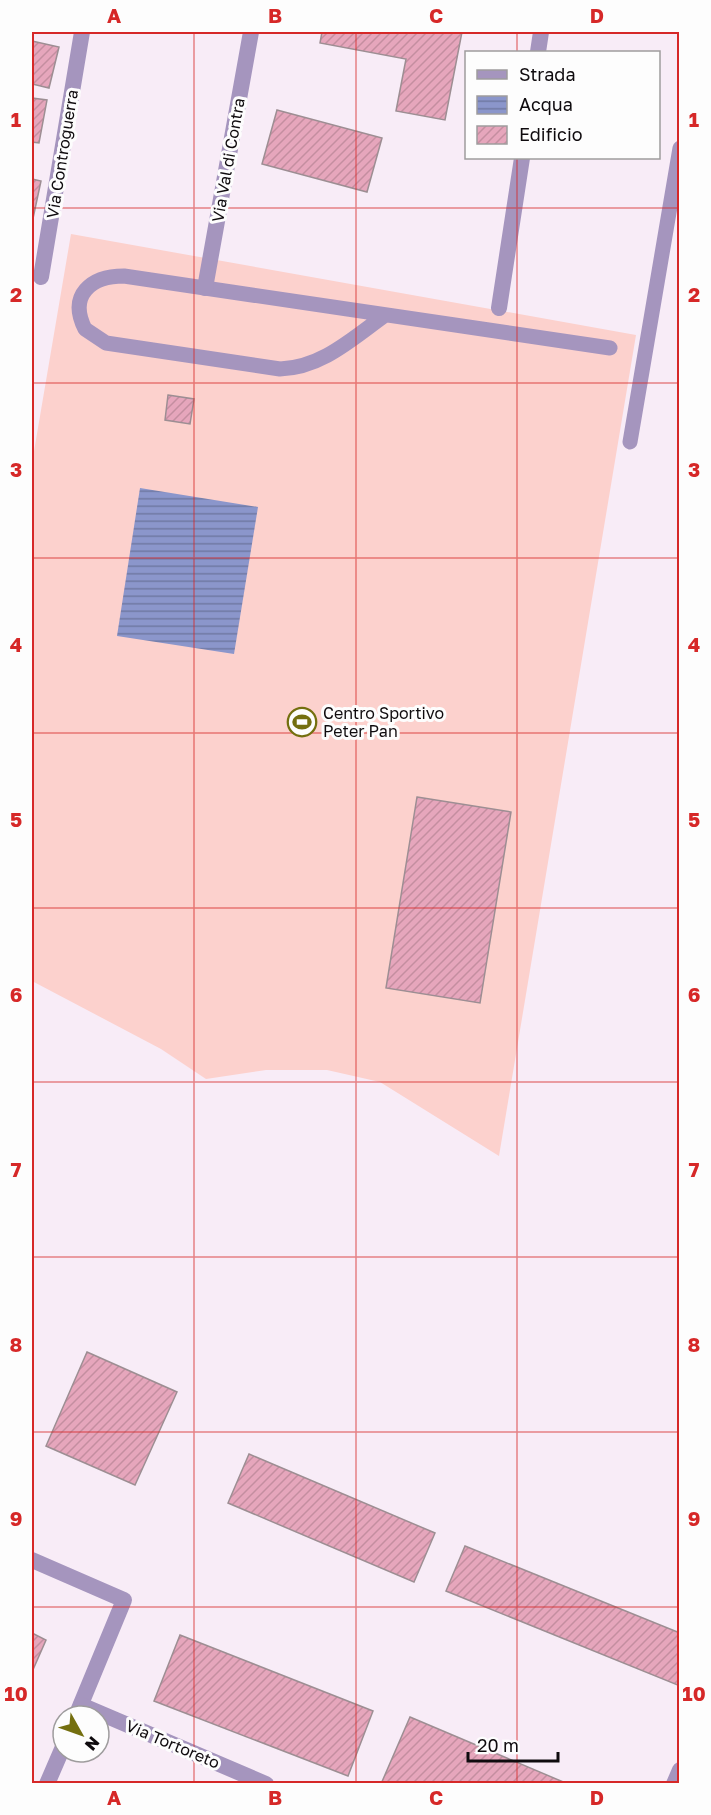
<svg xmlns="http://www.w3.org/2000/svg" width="711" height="1815" font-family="'Golos Text',sans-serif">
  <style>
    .pitch { fill: #fcd1cd }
    .water { fill: url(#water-rules) }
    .building { fill: url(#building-hatch); stroke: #9d8e93; stroke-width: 1.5 }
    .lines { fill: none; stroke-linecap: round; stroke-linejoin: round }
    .service { stroke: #a595be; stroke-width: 15 }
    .minor { stroke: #a595be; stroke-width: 16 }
    .grid { fill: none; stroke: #d62828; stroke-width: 1.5; stroke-opacity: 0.55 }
    .labels { text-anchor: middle; stroke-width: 6; stroke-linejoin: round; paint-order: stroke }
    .street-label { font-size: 16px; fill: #0f0b0e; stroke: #fdfdfd }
    .poi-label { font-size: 16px; fill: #0f0b0e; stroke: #fdfdfd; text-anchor: start }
    .neatline { fill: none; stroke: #d62828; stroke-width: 2 }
    .grid-label { font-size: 20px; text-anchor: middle; font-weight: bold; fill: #d62828 }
  </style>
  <defs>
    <pattern id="water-rules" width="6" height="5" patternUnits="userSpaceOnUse" patternTransform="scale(1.5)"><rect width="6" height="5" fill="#8b96cb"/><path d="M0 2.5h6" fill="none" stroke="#7079a3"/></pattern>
    <pattern id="building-hatch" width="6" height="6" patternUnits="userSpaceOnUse" patternTransform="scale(1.5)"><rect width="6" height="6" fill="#e6a6bc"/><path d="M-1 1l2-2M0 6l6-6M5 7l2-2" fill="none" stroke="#c48ea0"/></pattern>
  </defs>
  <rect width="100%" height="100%" fill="#f8ecf7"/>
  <polygon class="pitch" points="71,234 636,335 499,1156 380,1082 327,1070 266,1070 206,1079 161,1049 32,981 32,463"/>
  <polygon class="water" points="140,488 258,507 234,654 117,636"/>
  <g class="building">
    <polygon points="322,32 462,32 445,120 396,111 406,59 320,43"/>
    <polygon points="32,41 59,47 49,88 32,84"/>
    <polygon points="32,98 47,100 39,143 32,142"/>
    <polygon points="277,110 382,138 367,192 262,164"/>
    <polygon points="32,179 41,181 32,223"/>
    <polygon points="168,395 194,399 190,424 165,420"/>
    <polygon points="417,797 511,812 480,1003 386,988"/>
    <polygon points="87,1352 177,1392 135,1485 46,1446"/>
    <polygon points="249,1454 435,1533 414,1582 228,1503"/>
    <polygon points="465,1546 680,1633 680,1686 446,1591"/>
    <polygon points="32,1633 46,1640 32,1672"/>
    <polygon points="180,1635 373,1711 348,1776 154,1701"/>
    <polygon points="410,1717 568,1784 381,1784"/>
  </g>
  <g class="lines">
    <g class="service">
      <path d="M 384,316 C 352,339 321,368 280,369 L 106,343 L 85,329 C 68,295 91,276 124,276 L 610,348"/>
      <polyline points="630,442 680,148"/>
    </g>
    <g class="minor">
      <polyline points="538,52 541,32"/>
      <polyline points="41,277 82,32"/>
      <polyline points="205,288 251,32"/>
      <polyline points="499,308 522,158"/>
      <polyline points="32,1560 124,1600 76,1716"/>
      <polyline points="81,1705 266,1784"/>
      <polyline points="47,1784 63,1747"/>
      <polyline points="674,1784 680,1770"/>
    </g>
  </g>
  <path class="grid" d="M 194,32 L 194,1784M 356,32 L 356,1784M 517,32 L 517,52M 517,158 L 517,1784M 32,208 L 680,208M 32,383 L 680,383M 32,558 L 680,558M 32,733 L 680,733M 32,908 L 680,908M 32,1082 L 680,1082M 32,1257 L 680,1257M 32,1432 L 680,1432M 32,1607 L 680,1607"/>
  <defs>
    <g id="stadium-ring" transform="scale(1.5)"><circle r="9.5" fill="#fdfdfd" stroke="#746f0f" stroke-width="1.5"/><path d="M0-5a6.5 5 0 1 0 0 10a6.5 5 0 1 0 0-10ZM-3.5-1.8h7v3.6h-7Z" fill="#746f0f"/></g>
  </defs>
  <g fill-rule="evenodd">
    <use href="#stadium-ring" x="302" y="722"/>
  </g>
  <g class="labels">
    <g class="street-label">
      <text transform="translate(62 154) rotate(-81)" y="6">Via Controguerra</text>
      <text transform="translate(228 160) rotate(-80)" y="6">Via Val di Contra</text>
      <text transform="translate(173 1744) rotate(23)" y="6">Via Tortoreto</text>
    </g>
    <g class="poi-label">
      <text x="323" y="719">Centro Sportivo<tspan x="323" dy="18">Peter Pan</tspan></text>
    </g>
  </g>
  <rect width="711" height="1815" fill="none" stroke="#fdfdfd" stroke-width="66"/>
  <rect x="465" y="51" width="195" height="108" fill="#fdfdfd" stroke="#9e9c9d" stroke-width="1.5"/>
  <rect x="477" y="70" width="30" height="9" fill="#a595be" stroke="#9e9c9d" stroke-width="1.5"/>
  <text x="519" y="81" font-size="18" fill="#0f0b0e">Strada</text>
  <rect x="477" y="96" width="30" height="18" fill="url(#water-rules)" stroke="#9e9c9d" stroke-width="1.5"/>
  <text x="519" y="111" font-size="18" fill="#0f0b0e">Acqua</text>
  <rect x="477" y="126" width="30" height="18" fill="url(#building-hatch)" stroke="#9e9c9d" stroke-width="1.5"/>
  <text x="519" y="141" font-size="18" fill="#0f0b0e">Edificio</text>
  <g transform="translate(81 1734) rotate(130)"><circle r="28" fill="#fdfdfd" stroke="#9e9c9d" stroke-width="1.5"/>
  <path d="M0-4.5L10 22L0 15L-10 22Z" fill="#746f0f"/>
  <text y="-9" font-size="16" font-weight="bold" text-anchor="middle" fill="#0f0b0e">N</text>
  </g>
  <path d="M468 1752v9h90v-9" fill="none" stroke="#0f0b0e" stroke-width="3"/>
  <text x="477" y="1752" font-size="18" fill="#0f0b0e" stroke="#fdfdfd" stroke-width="4.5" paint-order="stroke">20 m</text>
  <rect x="33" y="33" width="645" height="1749" class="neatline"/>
  <g class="grid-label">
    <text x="114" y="23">A</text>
    <text x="275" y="23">B</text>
    <text x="436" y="23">C</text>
    <text x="597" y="23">D</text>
    <text x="16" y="127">1</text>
    <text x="694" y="127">1</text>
    <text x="16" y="302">2</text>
    <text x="694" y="302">2</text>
    <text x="16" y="477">3</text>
    <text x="694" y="477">3</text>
    <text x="16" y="652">4</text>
    <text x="694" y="652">4</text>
    <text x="16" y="827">5</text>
    <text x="694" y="827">5</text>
    <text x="16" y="1002">6</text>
    <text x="694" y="1002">6</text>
    <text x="16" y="1177">7</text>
    <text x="694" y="1177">7</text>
    <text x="16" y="1352">8</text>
    <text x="694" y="1352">8</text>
    <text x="16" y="1526">9</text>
    <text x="694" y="1526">9</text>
    <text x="16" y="1701">10</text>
    <text x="694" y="1701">10</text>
    <text x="114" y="1805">A</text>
    <text x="275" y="1805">B</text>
    <text x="436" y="1805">C</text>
    <text x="597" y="1805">D</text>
  </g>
</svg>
